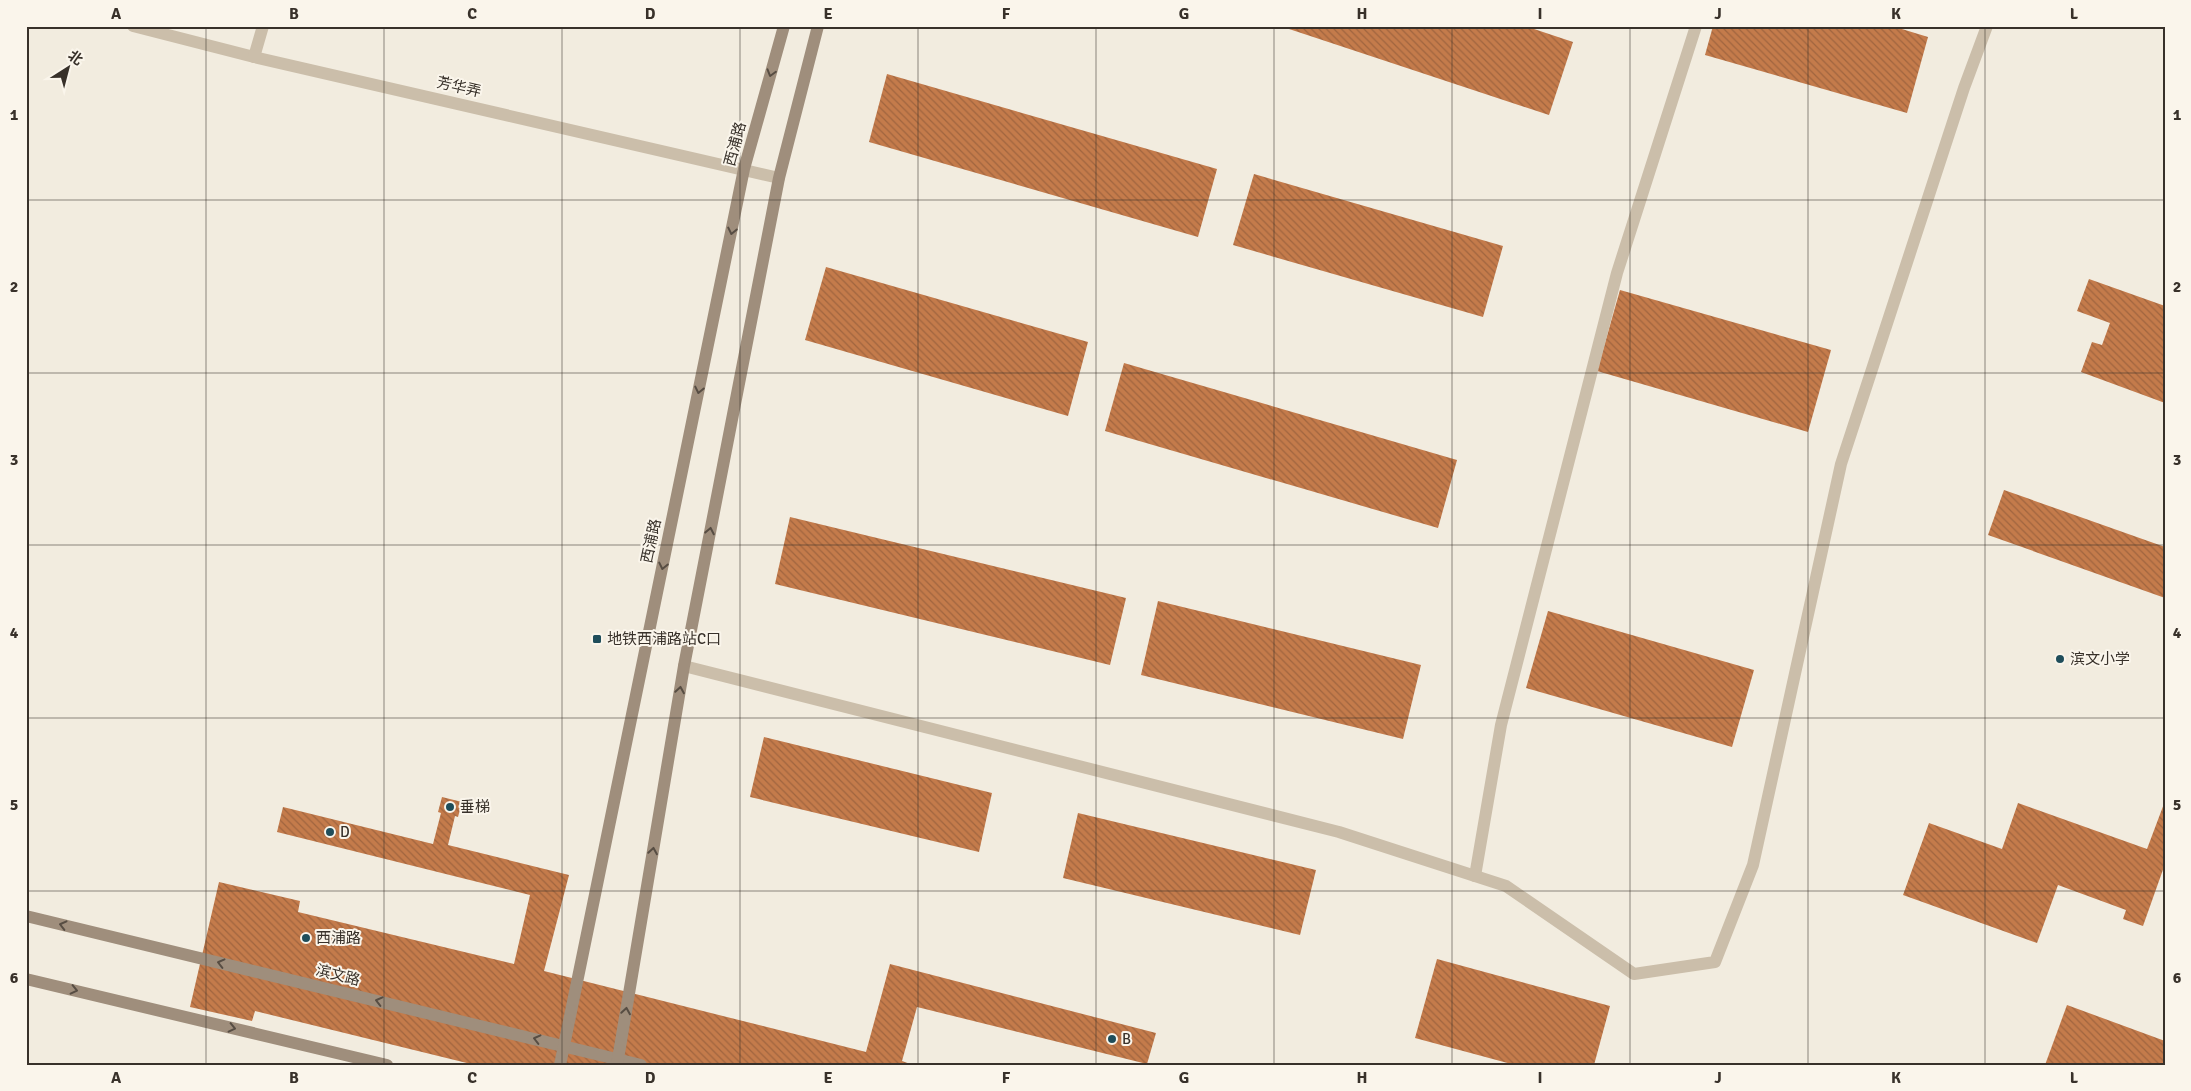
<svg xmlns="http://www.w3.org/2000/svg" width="2191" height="1091" font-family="Signika,'Noto Sans SC',sans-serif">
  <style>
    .building { fill: url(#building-back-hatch) }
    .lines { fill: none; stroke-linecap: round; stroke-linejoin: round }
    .lane { stroke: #cbbeaa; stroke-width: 12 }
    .street { stroke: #cbbeaa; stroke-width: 12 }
    .secondary { stroke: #9f8e7c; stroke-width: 12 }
    .oneway { stroke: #574d43 }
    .grid { fill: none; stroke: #38312a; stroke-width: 1; stroke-opacity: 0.55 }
    .poi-dot { fill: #1f4d5a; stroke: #faf5eb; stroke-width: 2 }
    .labels { text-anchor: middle; stroke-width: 4; stroke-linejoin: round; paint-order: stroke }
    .street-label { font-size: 15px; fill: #38312a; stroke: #faf5eb }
    .poi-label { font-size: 15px; fill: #38312a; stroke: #faf5eb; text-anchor: start }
    .neatline { fill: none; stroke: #38312a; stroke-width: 2 }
    .grid-label { font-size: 16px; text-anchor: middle; font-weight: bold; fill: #38312a }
  </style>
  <defs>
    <pattern id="building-back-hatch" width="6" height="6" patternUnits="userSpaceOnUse" patternTransform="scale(1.25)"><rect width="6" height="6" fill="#c47b4b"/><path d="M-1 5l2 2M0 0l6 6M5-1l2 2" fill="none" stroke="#a0653f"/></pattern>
  </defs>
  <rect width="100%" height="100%" fill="#f2ecdf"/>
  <g class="building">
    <polygon points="1280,26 1525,26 1573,42 1549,115"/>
    <polygon points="1713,26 1892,26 1928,37 1907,113 1705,55"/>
    <polygon points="887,74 1217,169 1198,237 869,142"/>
    <polygon points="1254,174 1503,246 1483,317 1233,245"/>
    <polygon points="826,267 1088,342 1068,416 805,340"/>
    <polygon points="2089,279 2165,306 2165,403 2081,372 2092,342 2102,345 2110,323 2077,311"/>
    <polygon points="1620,290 1831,350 1808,432 1597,371"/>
    <polygon points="1124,363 1457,460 1438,528 1105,431"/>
    <polygon points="2004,490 2165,547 2165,598 1988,535"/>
    <polygon points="790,517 1126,598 1110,665 775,584"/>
    <polygon points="1158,601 1421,665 1403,739 1141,675"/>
    <polygon points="1548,611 1754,670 1732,747 1526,688"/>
    <polygon points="764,737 992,793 979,852 750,797"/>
    <polygon points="442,797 462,802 458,817 455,816 448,845 569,875 544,971 866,1052 890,964 1156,1033 1147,1064 917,1007 902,1061 913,1065 475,1065 255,1011 252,1021 190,1007 219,882 300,901 298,912 514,964 530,895 277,832 283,807 433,844 441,813 438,812"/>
    <polygon points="2165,801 2165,864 2143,926 2123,919 2126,910 2058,885 2037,943 1903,895 1929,823 2002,849 2018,803 2147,849"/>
    <polygon points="1078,813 1316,870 1300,935 1063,878"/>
    <polygon points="1437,959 1610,1006 1594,1065 1515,1065 1415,1038"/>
    <polygon points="2067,1005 2165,1041 2163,1065 2045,1065"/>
  </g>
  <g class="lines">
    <g class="lane">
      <polyline points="684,666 1339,832 1506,886 1634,974 1715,962 1753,865 1841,464 1964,88 1987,26"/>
      <polyline points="1475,876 1501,725 1617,273 1696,26"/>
    </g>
    <g class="street">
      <polyline points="133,26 254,57 779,178"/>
      <polyline points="254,57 263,26"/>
    </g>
    <g class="secondary">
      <polyline points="26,916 641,1065"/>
      <polyline points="26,979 387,1065"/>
      <polyline points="560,1065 744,169 784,26"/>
      <polyline points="617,1065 684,666 779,178 818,26"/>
    </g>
  </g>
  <defs><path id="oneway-chevron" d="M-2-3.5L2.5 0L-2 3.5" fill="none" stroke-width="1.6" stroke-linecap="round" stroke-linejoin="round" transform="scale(1.25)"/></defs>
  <g class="oneway">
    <use href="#oneway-chevron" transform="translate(771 73) rotate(106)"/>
    <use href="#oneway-chevron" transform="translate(732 231) rotate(102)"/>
    <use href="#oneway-chevron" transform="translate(699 390) rotate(102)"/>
    <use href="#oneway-chevron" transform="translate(710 531) rotate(-79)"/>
    <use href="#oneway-chevron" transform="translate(663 566) rotate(102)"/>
    <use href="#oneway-chevron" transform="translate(680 690) rotate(-81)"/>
    <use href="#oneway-chevron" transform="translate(653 851) rotate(-81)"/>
    <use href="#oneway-chevron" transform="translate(63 925) rotate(-166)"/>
    <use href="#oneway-chevron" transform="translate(221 963) rotate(-166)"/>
    <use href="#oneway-chevron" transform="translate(74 990) rotate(13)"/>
    <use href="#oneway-chevron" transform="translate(379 1001) rotate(-166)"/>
    <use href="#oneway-chevron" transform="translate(626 1011) rotate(-81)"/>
    <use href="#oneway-chevron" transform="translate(232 1028) rotate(13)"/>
    <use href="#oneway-chevron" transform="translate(537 1039) rotate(-166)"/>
  </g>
  <path class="grid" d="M 206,26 L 206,1065M 384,26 L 384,1065M 562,26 L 562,1065M 740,26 L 740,1065M 918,26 L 918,1065M 1096,26 L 1096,1065M 1274,26 L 1274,1065M 1452,26 L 1452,1065M 1630,26 L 1630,1065M 1808,26 L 1808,1065M 1985,26 L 1985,1065M 26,200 L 2165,200M 26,373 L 2165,373M 26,545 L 2165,545M 26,718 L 2165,718M 26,891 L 2165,891"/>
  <g class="poi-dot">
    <rect x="592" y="634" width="10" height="10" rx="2.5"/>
    <circle cx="2060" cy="659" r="5"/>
    <circle cx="450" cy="807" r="5"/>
    <circle cx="330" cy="832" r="5"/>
    <circle cx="306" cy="938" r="5"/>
    <circle cx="1112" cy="1039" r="5"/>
  </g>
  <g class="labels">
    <g class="street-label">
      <text transform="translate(459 87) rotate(13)" y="5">芳华弄</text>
      <text transform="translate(735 144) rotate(-75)" y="5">西浦路</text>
      <text transform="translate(651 541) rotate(-78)" y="5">西浦路</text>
      <text transform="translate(338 975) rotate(14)" y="5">滨文路</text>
    </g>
    <g class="poi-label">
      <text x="607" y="644">地铁西浦路站C口</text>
      <text x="2070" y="664">滨文小学</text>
      <text x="460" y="812">垂梯</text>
      <text x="340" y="837">D</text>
      <text x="316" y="943">西浦路</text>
      <text x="1122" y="1044">B</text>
    </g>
  </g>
  <rect width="2191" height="1091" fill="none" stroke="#faf5eb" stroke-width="55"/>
  <g transform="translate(68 68) rotate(36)" stroke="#faf5eb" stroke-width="4" paint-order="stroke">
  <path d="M0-4L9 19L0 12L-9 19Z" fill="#38312a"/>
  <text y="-8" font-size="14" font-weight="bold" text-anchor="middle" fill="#38312a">北</text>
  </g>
  <rect x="28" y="28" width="2136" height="1036" class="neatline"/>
  <g class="grid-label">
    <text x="116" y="19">A</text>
    <text x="294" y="19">B</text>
    <text x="472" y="19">C</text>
    <text x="650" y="19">D</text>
    <text x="828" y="19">E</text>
    <text x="1006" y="19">F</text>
    <text x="1184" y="19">G</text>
    <text x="1362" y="19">H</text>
    <text x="1540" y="19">I</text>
    <text x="1718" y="19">J</text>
    <text x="1896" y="19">K</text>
    <text x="2074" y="19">L</text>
    <text x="14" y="120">1</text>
    <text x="2177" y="120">1</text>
    <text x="14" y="292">2</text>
    <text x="2177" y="292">2</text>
    <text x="14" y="465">3</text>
    <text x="2177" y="465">3</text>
    <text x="14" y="638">4</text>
    <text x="2177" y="638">4</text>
    <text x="14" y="810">5</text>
    <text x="2177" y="810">5</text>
    <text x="14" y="983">6</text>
    <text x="2177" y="983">6</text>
    <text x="116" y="1083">A</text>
    <text x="294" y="1083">B</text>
    <text x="472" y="1083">C</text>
    <text x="650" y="1083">D</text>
    <text x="828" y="1083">E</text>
    <text x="1006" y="1083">F</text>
    <text x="1184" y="1083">G</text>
    <text x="1362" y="1083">H</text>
    <text x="1540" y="1083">I</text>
    <text x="1718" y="1083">J</text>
    <text x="1896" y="1083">K</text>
    <text x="2074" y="1083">L</text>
  </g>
</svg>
